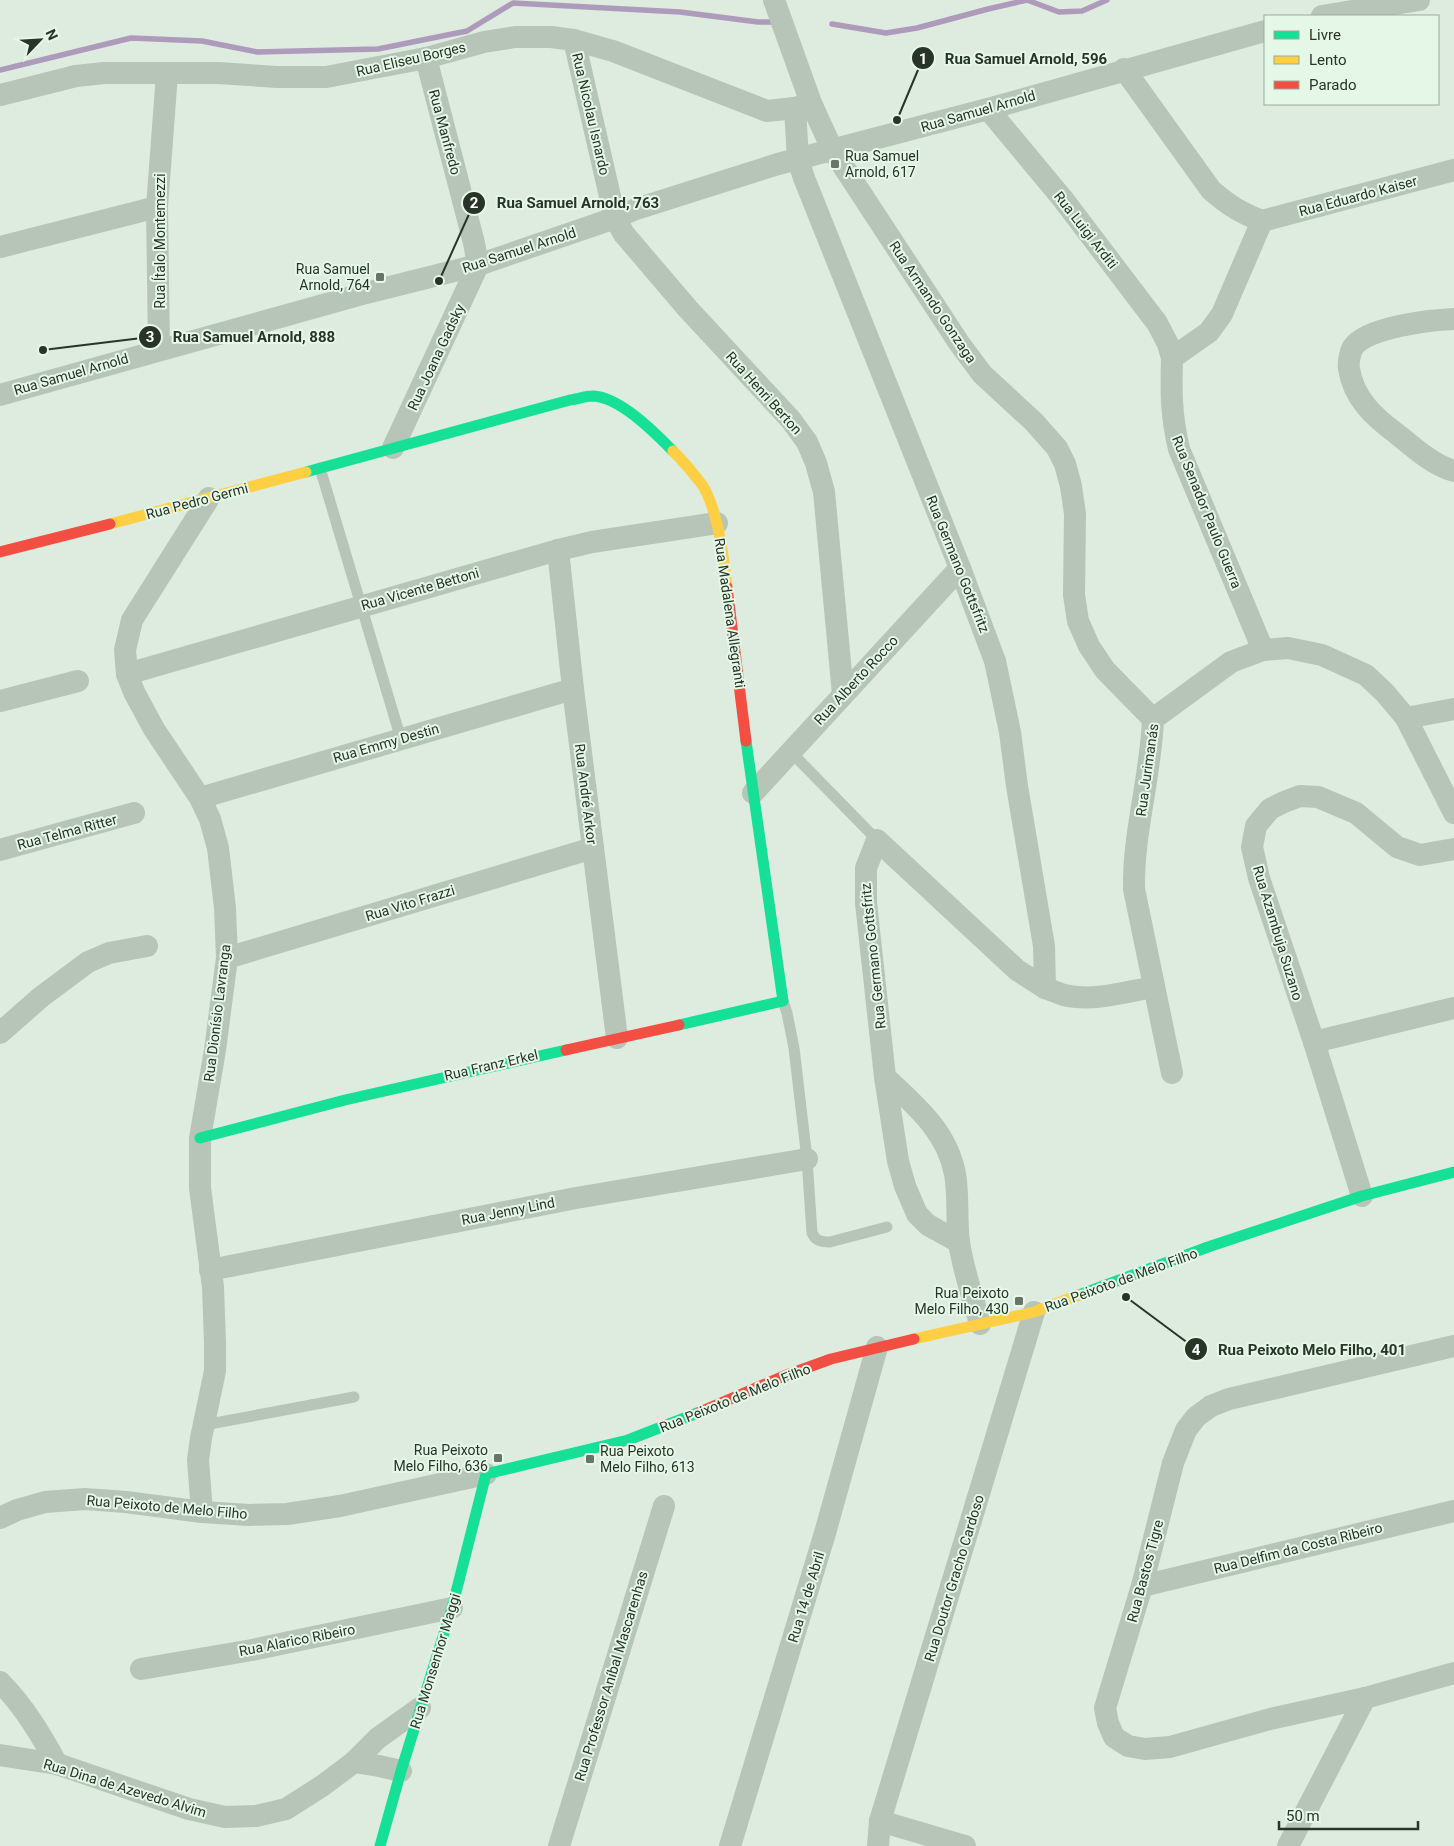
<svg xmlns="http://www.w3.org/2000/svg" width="1454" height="1846" font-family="Roboto,sans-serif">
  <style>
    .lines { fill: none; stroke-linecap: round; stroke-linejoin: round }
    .stream { stroke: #ae9bbc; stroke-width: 5.5 }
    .lane { stroke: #b7c4b8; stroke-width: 11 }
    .street { stroke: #b7c4b8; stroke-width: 22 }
    .fast { stroke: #16e098; stroke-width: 11 }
    .slow { stroke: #ffcf43; stroke-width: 11 }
    .jam { stroke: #f24e42; stroke-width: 11 }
    .poi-dot { fill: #687467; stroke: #e5f8e7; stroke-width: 2 }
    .labels { text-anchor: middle; stroke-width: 4; stroke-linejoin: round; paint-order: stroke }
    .street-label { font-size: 14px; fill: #283426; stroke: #e5f8e7 }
    .poi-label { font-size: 14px; fill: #283426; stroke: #e5f8e7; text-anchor: end }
    .leader { fill: none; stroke: #283426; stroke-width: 2 }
    .callout-dot { fill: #283426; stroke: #e5f8e7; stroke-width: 2 }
    .mark-label { font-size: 15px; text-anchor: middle; font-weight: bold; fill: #fff }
    .callout-label { font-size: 15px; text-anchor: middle; font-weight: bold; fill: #283426; stroke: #e5f8e7; stroke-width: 4; stroke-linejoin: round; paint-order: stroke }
  </style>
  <rect width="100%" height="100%" fill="#deebdf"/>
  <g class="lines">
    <g class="stream">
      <polyline points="832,24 886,33 917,28 988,9 1027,0 1059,12 1082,11 1107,0"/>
      <polyline points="0,70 131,38 202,41 257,52 378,49 467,31 513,3 680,12 758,22 774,22"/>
    </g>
    <g class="lane">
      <polyline points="320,468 401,739"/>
      <polyline points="790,751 877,840"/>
      <path d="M 783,1001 L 787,1013 L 794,1048 L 807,1159 L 812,1233 C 816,1241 821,1242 830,1242 L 887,1227"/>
      <polyline points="204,1425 354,1397"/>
    </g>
    <g class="street">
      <polyline points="774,0 811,103 832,149 959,343 982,374 1034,422 1057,448 1065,464 1071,486 1075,514 1074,595 1078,621 1089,646 1105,670 1153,719"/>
      <polyline points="1322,16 1419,0"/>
      <polyline points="574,40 615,218 624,234 688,309 791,420 807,442 816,463 824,492 843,694"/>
      <path d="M 1124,69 L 1211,190 C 1228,205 1241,213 1262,221 L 1222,314 L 1209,332 L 1172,358 C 1171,392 1171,415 1179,449 L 1263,650"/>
      <polyline points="0,95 76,76 104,73 218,73 277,77 326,77 426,58 484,42 515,37 551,37 574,40 613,51 767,111 795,108 808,104"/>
      <polyline points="795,108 798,159 804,178 960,568 995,661 1010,732 1017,786 1044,946 1045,988 1017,970 877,840 866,868 866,903 885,1077 898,1161 905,1186 917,1214 928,1225 959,1242"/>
      <polyline points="988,109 1062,198 1157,323 1168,344 1172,358"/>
      <polyline points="1262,221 1454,170"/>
      <polyline points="0,247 157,207"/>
      <path d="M 1454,319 C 1430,320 1368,327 1353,347 C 1350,352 1348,363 1349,369 C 1354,399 1374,417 1397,434 C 1414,448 1433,465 1454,471"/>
      <polyline points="159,349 157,207 167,74"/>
      <polyline points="0,395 366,293 478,265 615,218 636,209 778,164 988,109 1265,31"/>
      <polyline points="393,448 478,265 474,243 426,58"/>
      <polyline points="558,550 573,689 617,1038"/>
      <polyline points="127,674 558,550 592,542 717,523"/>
      <polyline points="0,701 78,681"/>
      <polyline points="1406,718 1454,813"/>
      <polyline points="753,793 960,568"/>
      <polyline points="200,798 573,689"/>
      <polyline points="0,850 134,813"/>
      <polyline points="227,958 593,848"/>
      <path d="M 1045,988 C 1051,990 1058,993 1064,995 C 1092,1002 1125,992 1154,987"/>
      <polyline points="0,1033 41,997 88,962 109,953 147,946"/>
      <polyline points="1314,1042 1454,1008"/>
      <path d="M 1172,1073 L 1134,889 C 1133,832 1151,776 1153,719 L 1231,662 L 1263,650 L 1288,648 L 1322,655 L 1366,675 L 1385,693 L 1406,718 L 1454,709"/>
      <path d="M 885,1077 C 915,1105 947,1131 955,1174 C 959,1196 956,1220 959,1242 C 963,1270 973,1297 980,1324"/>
      <polyline points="1362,1196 1314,1042 1259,878 1252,847 1256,826 1270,809 1284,802 1300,796 1318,797 1356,813 1397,847 1420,855 1454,849"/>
      <polyline points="210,1270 576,1198 807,1159"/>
      <polyline points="202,1512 198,1460 201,1438 215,1371 215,1343 213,1287 200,1188 200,1138 215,1050 227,958 225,908 218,848 210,819 200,798 154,729 134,692 127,674 125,650 132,620 209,498"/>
      <polyline points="0,1518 17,1510 45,1502 85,1499 126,1502 202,1512 249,1515 287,1514 340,1506 486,1474"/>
      <polyline points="1142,1586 1454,1511"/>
      <polyline points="141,1669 252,1650 452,1608"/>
      <path d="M 0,1682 C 24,1706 41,1735 57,1764"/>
      <polyline points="1365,1698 1270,1719 1170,1747 1145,1749 1128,1746 1114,1737 1108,1723 1105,1708 1142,1586 1173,1463 1186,1430 1196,1417 1211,1406 1229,1399 1454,1346"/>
      <polyline points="0,1755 57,1764 189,1809 225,1817 256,1816 286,1809 322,1786 354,1762 378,1738 420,1708"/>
      <polyline points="354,1762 379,1766 401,1771"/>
      <polyline points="880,1821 965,1846"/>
      <polyline points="559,1846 664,1506"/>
      <polyline points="730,1846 825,1533 877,1347"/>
      <polyline points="878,1846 880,1821 1034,1312"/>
      <polyline points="1288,1846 1365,1698 1454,1673"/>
    </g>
    <g class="fast">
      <path d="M 306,472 L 570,400 C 577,399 586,396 593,396 C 620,397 655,433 673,451"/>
      <polyline points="679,1025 783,1001 746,741"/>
      <polyline points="200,1138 345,1100 566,1050"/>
      <polyline points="1079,1295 1208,1247 1362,1196 1454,1172"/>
      <polyline points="380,1846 401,1771 452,1608 486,1474 628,1440 700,1412"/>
    </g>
    <g class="slow">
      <path d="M 673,451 C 683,461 694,474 703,486 C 718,511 724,558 727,587"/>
      <polyline points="110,524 306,472"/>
      <polyline points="914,1339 1034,1312 1079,1295"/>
    </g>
    <g class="jam">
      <polyline points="0,552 110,524"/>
      <polyline points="727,587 746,741"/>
      <polyline points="566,1050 679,1025"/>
      <polyline points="700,1412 784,1376 831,1359 914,1339"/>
    </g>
  </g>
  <g class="poi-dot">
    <rect x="830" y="159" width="10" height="10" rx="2.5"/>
    <rect x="375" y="272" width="10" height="10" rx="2.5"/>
    <rect x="1014" y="1296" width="10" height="10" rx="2.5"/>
    <rect x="493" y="1453" width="10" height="10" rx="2.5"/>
    <rect x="585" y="1454" width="10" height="10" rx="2.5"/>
  </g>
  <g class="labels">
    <g class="street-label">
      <text transform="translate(411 59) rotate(-13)" y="5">Rua Eliseu Borges</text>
      <text transform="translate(978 111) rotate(-16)" y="5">Rua Samuel Arnold</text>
      <text transform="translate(591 114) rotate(77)" y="5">Rua Nicolau Isnardo</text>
      <text transform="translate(445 132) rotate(75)" y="5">Rua Manfredo</text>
      <text transform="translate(1358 196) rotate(-15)" y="5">Rua Eduardo Kaiser</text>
      <text transform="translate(1086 230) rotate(52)" y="5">Rua Luigi Arditi</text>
      <text transform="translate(160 241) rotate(-90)" y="5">Rua Ítalo Montemezzi</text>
      <text transform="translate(519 250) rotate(-18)" y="5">Rua Samuel Arnold</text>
      <text transform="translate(933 302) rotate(56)" y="5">Rua Armando Gonzaga</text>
      <text transform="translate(436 357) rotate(-65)" y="5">Rua Joana Gadsky</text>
      <text transform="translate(71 374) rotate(-16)" y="5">Rua Samuel Arnold</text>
      <text transform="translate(764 393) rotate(48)" y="5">Rua Henri Berton</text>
      <text transform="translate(197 501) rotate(-15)" y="5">Rua Pedro Germi</text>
      <text transform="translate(1207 512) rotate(68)" y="5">Rua Senador Paulo Guerra</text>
      <text transform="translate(958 564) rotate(68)" y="5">Rua Germano Gottsfritz</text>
      <text transform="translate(420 589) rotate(-16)" y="5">Rua Vicente Bettoni</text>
      <text transform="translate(730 613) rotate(82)" y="5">Rua Madalena Allegranti</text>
      <text transform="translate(856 680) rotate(-47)" y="5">Rua Alberto Rocco</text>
      <text transform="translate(386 743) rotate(-16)" y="5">Rua Emmy Destin</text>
      <text transform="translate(1147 770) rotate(-82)" y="5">Rua Jurimanás</text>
      <text transform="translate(586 794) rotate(83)" y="5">Rua André Arkor</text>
      <text transform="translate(67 832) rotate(-15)" y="5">Rua Telma Ritter</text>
      <text transform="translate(410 903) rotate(-17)" y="5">Rua Vito Frazzi</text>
      <text transform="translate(1278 933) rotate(73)" y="5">Rua Azambuja Suzano</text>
      <text transform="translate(873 956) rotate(-96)" y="5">Rua Germano Gottsfritz</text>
      <text transform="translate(217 1013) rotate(-83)" y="5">Rua Dionísio Lavranga</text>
      <text transform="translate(491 1065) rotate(-13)" y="5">Rua Franz Erkel</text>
      <text transform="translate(508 1211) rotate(-11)" y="5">Rua Jenny Lind</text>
      <text transform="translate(1121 1280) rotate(-20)" y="5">Rua Peixoto de Melo Filho</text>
      <text transform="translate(735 1398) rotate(-22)" y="5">Rua Peixoto de Melo Filho</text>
      <text transform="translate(167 1507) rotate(5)" y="5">Rua Peixoto de Melo Filho</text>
      <text transform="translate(1298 1548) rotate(-14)" y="5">Rua Delfim da Costa Ribeiro</text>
      <text transform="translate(1145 1571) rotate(-75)" y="5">Rua Bastos Tigre</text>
      <text transform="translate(954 1578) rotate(-73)" y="5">Rua Doutor Gracho Cardoso</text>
      <text transform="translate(806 1597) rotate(-73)" y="5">Rua 14 de Abril</text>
      <text transform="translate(297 1640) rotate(-11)" y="5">Rua Alarico Ribeiro</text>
      <text transform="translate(435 1661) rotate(-73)" y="5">Rua Monsenhor Maggi</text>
      <text transform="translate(611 1676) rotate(-73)" y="5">Rua Professor Aníbal Mascarenhas</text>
      <text transform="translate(125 1788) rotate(17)" y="5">Rua Dina de Azevedo Alvim</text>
    </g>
    <g class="poi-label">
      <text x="845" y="161" text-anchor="start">Rua Samuel<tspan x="845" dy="16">Arnold, 617</tspan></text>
      <text x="370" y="274">Rua Samuel<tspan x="370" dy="16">Arnold, 764</tspan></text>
      <text x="1009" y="1298">Rua Peixoto<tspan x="1009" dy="16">Melo Filho, 430</tspan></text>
      <text x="488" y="1455">Rua Peixoto<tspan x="488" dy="16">Melo Filho, 636</tspan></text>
      <text x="600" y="1456" text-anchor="start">Rua Peixoto<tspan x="600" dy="16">Melo Filho, 613</tspan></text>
    </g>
  </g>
  <path class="leader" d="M897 120L923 58M439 281L474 203M43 350L150 337M1126 1297L1196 1349"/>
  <g class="callout-dot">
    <circle cx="897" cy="120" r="5"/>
    <circle cx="439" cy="281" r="5"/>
    <circle cx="43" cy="350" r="5"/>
    <circle cx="1126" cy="1297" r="5"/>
    <circle cx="923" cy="58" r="12"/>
    <circle cx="474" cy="203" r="12"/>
    <circle cx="150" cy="337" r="12"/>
    <circle cx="1196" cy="1349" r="12"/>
  </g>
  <g class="mark-label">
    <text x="923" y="64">1</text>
    <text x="474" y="208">2</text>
    <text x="150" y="342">3</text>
    <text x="1196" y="1355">4</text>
  </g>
  <g class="callout-label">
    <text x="1026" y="64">Rua Samuel Arnold, 596</text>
    <text x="578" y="208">Rua Samuel Arnold, 763</text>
    <text x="254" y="342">Rua Samuel Arnold, 888</text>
    <text x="1312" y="1355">Rua Peixoto Melo Filho, 401</text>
  </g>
  <rect x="1264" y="15" width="175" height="90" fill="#e5f8e7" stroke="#99aa9a"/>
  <rect x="1274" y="31" width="25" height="8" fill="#16e098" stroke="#99aa9a"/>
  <text x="1309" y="40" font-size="15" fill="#283426">Livre</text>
  <rect x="1274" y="56" width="25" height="8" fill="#ffcf43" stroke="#99aa9a"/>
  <text x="1309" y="65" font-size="15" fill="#283426">Lento</text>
  <rect x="1274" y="81" width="25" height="8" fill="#f24e42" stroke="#99aa9a"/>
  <text x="1309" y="90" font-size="15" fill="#283426">Parado</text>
  <g transform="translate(40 40) rotate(65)" stroke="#e5f8e7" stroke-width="4" paint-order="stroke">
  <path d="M0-4L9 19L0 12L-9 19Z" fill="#283426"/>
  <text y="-8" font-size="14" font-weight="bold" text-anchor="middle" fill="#283426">N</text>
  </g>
  <path d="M1279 1821v8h139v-8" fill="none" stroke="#283426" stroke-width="2.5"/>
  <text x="1286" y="1821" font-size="15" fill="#283426" stroke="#e5f8e7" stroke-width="4" paint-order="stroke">50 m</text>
</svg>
